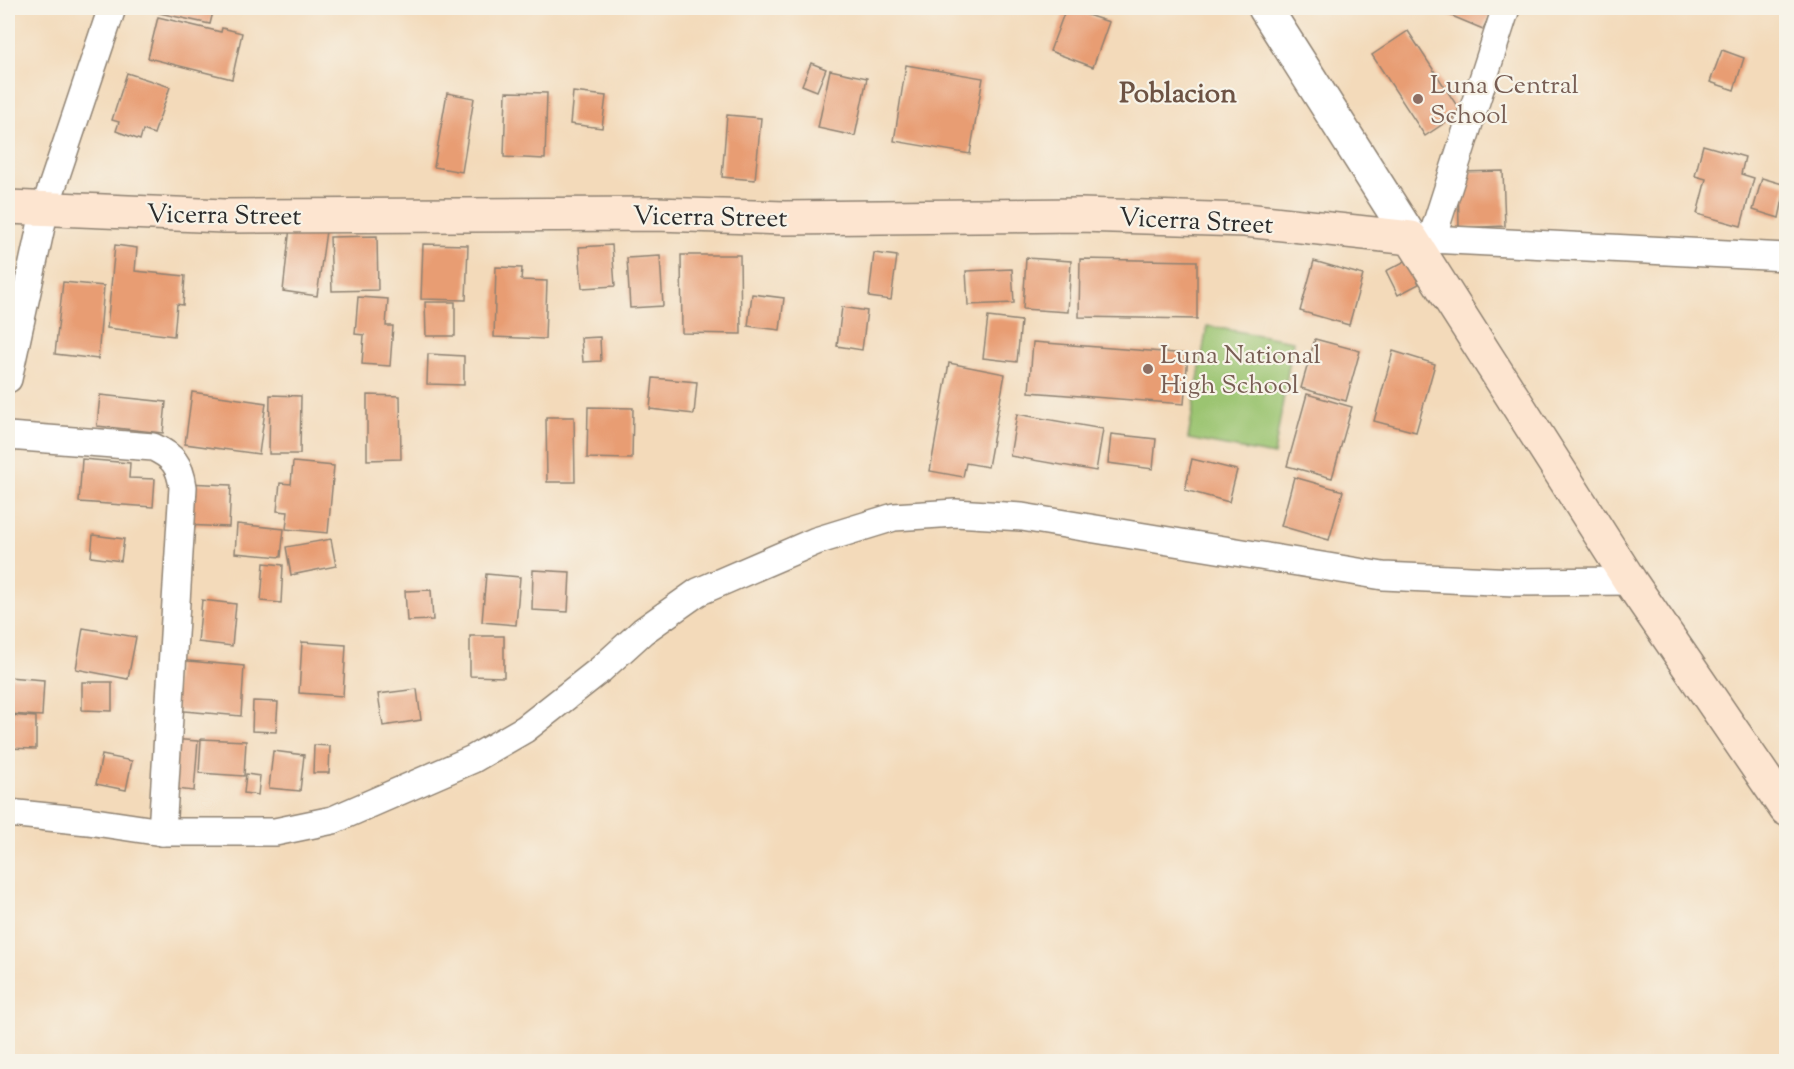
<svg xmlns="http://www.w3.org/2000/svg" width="1794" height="1069" font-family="'Sorts Mill Goudy',serif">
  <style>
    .green { fill: #9bc471; stroke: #63784e; stroke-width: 1.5 }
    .building { fill: #e89d73 }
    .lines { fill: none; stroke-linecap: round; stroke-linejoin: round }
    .minor-casing { stroke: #8f8272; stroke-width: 30 }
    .tertiary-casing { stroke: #8f8272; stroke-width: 36 }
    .secondary-casing { stroke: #8f8272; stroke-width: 36 }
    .minor { stroke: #fff; stroke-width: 27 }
    .tertiary { stroke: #fff; stroke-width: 33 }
    .secondary { stroke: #fde5d0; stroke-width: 33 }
    .education-dot { fill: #8d6e63; stroke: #f7f3e8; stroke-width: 2 }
    .labels { text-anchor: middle; stroke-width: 4.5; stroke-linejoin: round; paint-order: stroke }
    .education-label { font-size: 26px; fill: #785e54; stroke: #f7f3e8; text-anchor: start }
    .street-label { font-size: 26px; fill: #2b2b2b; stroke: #f7f3e8 }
    .quarter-label { font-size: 28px; font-weight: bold; fill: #6d5344; stroke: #f7f3e8 }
  </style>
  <rect width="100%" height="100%" fill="#f7f3e8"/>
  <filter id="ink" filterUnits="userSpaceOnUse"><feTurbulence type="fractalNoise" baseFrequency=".0167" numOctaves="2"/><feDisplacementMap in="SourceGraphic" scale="12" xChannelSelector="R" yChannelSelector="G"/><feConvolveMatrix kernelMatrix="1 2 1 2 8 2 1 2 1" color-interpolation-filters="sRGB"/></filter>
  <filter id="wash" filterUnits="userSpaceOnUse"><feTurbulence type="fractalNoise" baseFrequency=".008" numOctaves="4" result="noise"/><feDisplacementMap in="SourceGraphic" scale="24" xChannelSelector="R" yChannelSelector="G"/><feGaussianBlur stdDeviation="1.35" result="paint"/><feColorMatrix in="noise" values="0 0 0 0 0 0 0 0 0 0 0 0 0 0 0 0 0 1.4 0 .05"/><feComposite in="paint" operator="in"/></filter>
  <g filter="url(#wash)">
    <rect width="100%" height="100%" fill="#f3daba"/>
    <polygon class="green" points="1207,326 1293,341 1274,455 1188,439"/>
    <g id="blocks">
      <g class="building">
        <polygon points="160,8 214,8 210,24 159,13"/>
        <polygon points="1066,8 1109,22 1093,67 1050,51"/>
        <polygon points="1433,8 1493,8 1483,29"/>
        <polygon points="158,17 221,32 222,28 242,33 232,79 148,58"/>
        <polygon points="1408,31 1461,112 1425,136 1372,55"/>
        <polygon points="1722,50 1744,58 1734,90 1710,82"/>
        <polygon points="811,63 826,69 817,91 802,85"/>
        <polygon points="906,65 983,78 970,154 894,141"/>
        <polygon points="830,70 867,78 855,136 818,128"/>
        <polygon points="127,73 170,87 154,134 143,130 140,140 116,131 119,122 112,120"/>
        <polygon points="506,92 547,93 545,159 504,157"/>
        <polygon points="573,92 606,96 602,128 570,124"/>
        <polygon points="447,93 474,98 462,172 434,167"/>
        <polygon points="727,115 761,118 755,180 722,177"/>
        <polygon points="1703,145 1745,157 1741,174 1754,178 1741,226 1697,214 1706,179 1695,176"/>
        <polygon points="1503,171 1505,226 1459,228 1458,172"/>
        <polygon points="1762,178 1786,185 1779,218 1753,210"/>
        <polygon points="290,227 326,231 317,296 283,291"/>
        <polygon points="377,236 378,290 332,291 330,237"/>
        <polygon points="423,244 468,245 466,300 421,299"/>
        <polygon points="115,245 137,248 135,271 185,276 183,305 177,304 174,336 107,328"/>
        <polygon points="612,245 615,286 582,288 579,247"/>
        <polygon points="874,253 897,256 891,300 869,297"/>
        <polygon points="681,255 740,255 741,334 682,333"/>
        <polygon points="660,256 663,306 630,308 627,258"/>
        <polygon points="1026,258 1071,261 1068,312 1023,309"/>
        <polygon points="1080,259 1197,261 1197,319 1079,317"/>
        <polygon points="1407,260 1419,284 1398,295 1386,271"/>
        <polygon points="1314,261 1363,275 1349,325 1300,311"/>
        <polygon points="496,267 522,268 521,280 547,281 545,339 494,337"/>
        <polygon points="1012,269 1014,303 968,305 966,271"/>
        <polygon points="63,282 104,286 98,359 55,354"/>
        <polygon points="752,294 784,298 780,330 748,326"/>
        <polygon points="358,297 388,299 386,326 393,326 390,366 362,364 364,335 355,334"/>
        <polygon points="425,302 455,302 455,336 426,336"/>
        <polygon points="842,307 867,311 862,350 837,346"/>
        <polygon points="988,317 1021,321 1017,362 983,358"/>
        <polygon points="600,337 601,361 583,362 581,338"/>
        <polygon points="1315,339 1360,351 1346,401 1301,388"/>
        <polygon points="1033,342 1188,354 1184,404 1029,392"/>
        <polygon points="1393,351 1435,364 1416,432 1374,421"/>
        <polygon points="428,354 464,356 464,385 427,384"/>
        <polygon points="949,363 1005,374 988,467 966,463 963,477 930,471"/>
        <polygon points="653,378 697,382 694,414 650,409"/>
        <polygon points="192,392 266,403 259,454 185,444"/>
        <polygon points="1307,394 1352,407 1332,478 1287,466"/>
        <polygon points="100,395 166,402 163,433 97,426"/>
        <polygon points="270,395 301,396 300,454 269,454"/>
        <polygon points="367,395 400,396 401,459 367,460"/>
        <polygon points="588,407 633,408 632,459 587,458"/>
        <polygon points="1017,414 1103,429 1096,471 1010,456"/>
        <polygon points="546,417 574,417 575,482 547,482"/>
        <polygon points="1111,434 1156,439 1153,469 1108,463"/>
        <polygon points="82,459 130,463 129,478 155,479 153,507 79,502"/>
        <polygon points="1192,459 1237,470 1229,502 1185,490"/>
        <polygon points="293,462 334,466 328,533 286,529 288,512 277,511 280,483 291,484"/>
        <polygon points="1294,477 1343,491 1329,540 1281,526"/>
        <polygon points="185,483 231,485 229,527 184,525"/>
        <polygon points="237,524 284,529 281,557 235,553"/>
        <polygon points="93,535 124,539 121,561 91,557"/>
        <polygon points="331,539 336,566 291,575 286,547"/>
        <polygon points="264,563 283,565 281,603 261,601"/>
        <polygon points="533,570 570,572 568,612 532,610"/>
        <polygon points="486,574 520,577 516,625 482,622"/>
        <polygon points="431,590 433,620 407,621 405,591"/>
        <polygon points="202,600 236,604 232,646 198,642"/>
        <polygon points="83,628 136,637 128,679 76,669"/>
        <polygon points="470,636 504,636 504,677 470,676"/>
        <polygon points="302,642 346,645 343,696 299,693"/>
        <polygon points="177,660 244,666 241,716 173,710"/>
        <polygon points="8,677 44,680 42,716 8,714"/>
        <polygon points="82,682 112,682 112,711 82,710"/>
        <polygon points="417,689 421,720 383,726 378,694"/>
        <polygon points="253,701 278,702 276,732 252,731"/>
        <polygon points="8,715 36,717 36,749 8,748"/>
        <polygon points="170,739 198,741 194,791 166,788"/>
        <polygon points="201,739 246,741 244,776 199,773"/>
        <polygon points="314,745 330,746 329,773 313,773"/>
        <polygon points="273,751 304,755 300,791 269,788"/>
        <polygon points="102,755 132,761 126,790 96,784"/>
        <polygon points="246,774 260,776 258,795 244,793"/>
      </g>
    </g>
  </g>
  <g filter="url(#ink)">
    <use href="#blocks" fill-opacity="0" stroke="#8f8272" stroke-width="1.5"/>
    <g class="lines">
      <g class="minor-casing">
        <g id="minor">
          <polyline points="1411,238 1786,257"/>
          <polyline points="1432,238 1506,8"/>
          <polyline points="8,379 45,208 112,8"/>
          <path d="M 8,436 L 153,447 C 173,456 180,465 183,487 L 162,832"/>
          <polyline points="8,813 88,821 162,832 275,832 333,820 473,759 525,729 600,670 643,631 698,592 816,541 894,517 955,513 1022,517 1383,576 1515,582 1630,581"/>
        </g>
      </g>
      <g class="tertiary-casing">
        <polyline id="tertiary" points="1265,8 1411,238"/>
      </g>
      <g class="secondary-casing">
        <polyline id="secondary" points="8,207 224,216 655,214 784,218 1080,215 1245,220 1411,238 1630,581 1786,809"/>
      </g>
      <use href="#minor" class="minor"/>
      <use href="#tertiary" class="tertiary"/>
      <use href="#secondary" class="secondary"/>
    </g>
  </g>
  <g class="education-dot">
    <circle cx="1418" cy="99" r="6"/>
    <circle cx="1148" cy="369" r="6"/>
  </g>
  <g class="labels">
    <g class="education-label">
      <text x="1430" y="93">Luna Central<tspan x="1430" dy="30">School</tspan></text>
      <text x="1160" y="363">Luna National<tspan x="1160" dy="30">High School</tspan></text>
    </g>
    <g class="street-label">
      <text transform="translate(224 214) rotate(1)" y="9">Vicerra Street</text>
      <text transform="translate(710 216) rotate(1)" y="9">Vicerra Street</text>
      <text transform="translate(1196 220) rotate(3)" y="9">Vicerra Street</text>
    </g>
    <g class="quarter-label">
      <text x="1178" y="102">Poblacion</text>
    </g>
  </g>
  <rect width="1794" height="1069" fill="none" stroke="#f7f3e8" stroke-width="30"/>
</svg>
